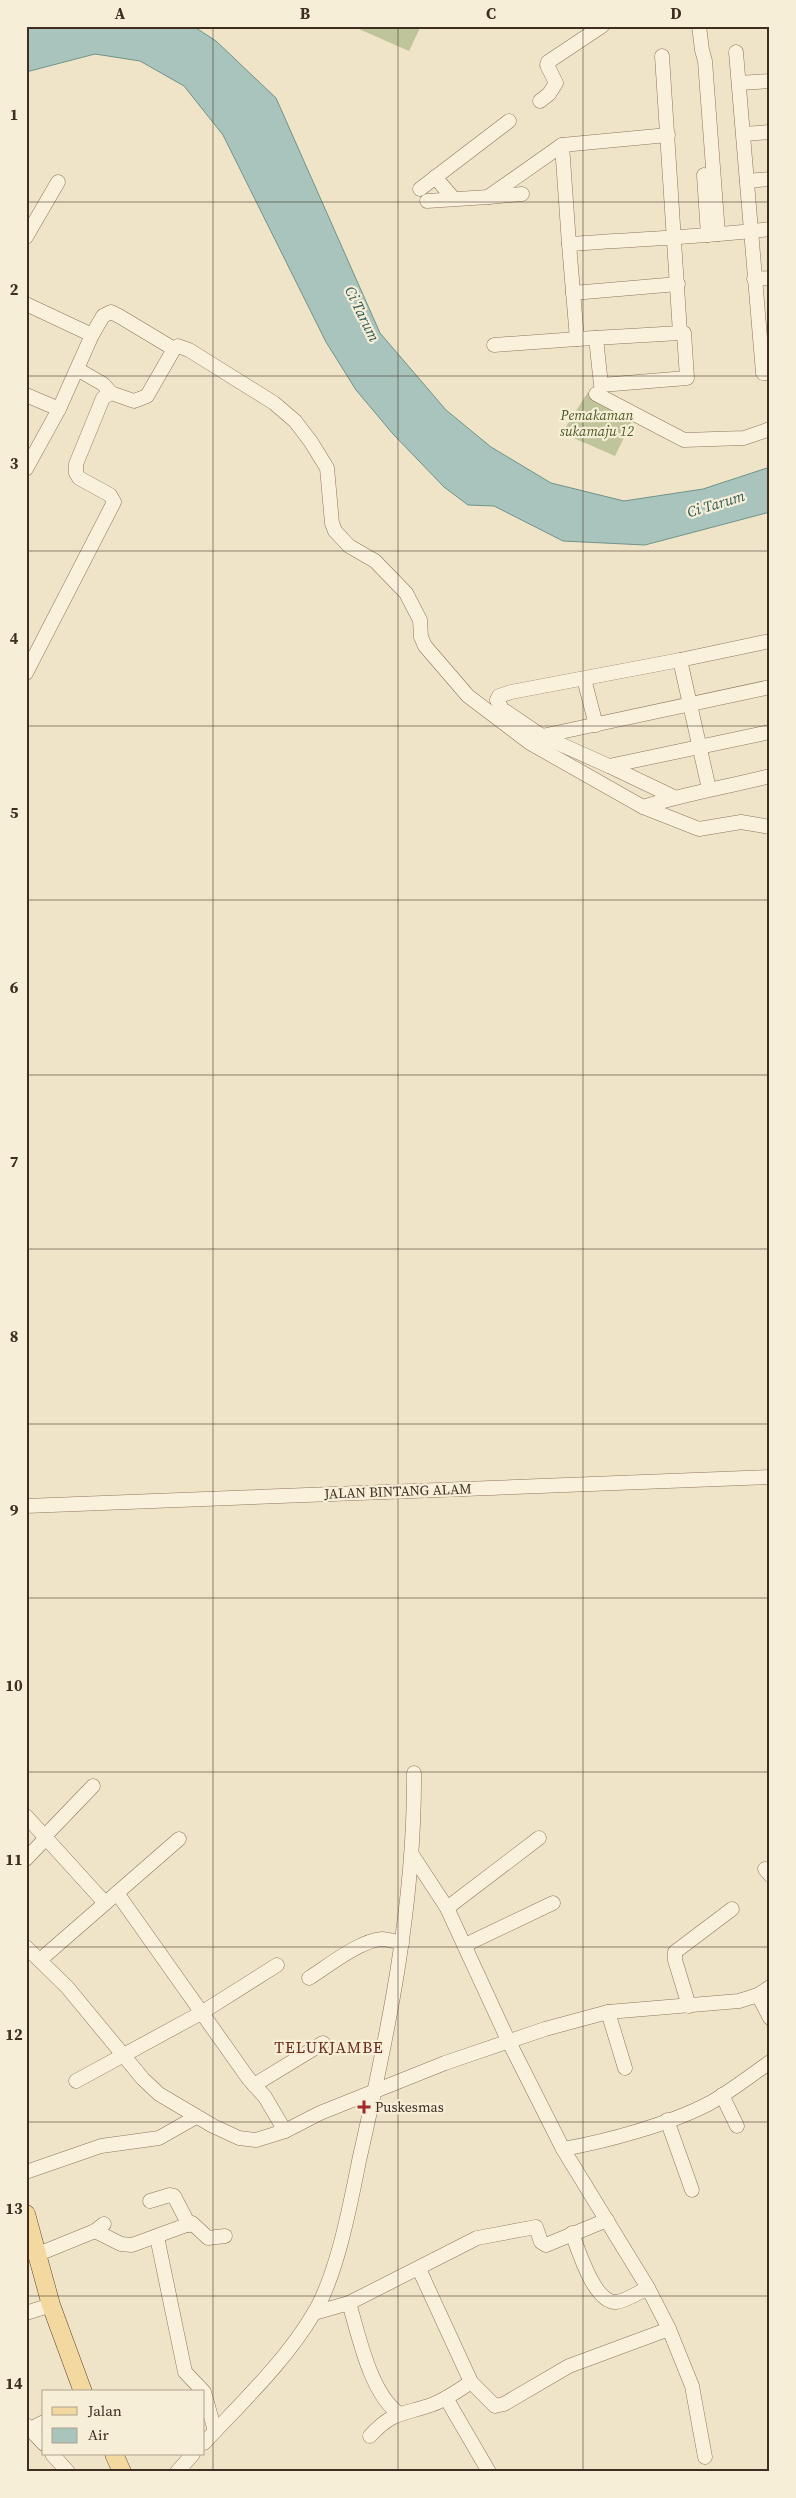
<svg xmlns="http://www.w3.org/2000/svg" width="796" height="2498" font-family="'Source Serif 4',serif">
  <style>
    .cemetery { fill: #bfc49a }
    .water { fill: #a9c4bc; stroke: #6f938a }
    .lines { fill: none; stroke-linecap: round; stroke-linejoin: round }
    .minor-casing { stroke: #8d765c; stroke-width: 15 }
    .major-casing { stroke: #5b4430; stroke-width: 19 }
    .minor { stroke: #faf1dc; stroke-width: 14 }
    .major { stroke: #f3d9a0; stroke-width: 18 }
    .grid { fill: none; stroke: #3d2e20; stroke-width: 1; stroke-opacity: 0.55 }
    .poi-dot { fill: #9e2a2b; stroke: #f7eed8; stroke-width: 2 }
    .labels { text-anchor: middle; stroke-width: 4.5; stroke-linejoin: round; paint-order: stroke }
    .park-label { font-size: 14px; font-style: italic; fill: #4d5a26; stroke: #f7eed8 }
    .street-label { font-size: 14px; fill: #3d2e20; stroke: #f7eed8 }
    .poi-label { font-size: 14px; fill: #3d2e20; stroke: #f7eed8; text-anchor: start }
    .water-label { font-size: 15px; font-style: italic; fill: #2f5d5a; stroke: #f7eed8 }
    .quarter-label { font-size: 16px; letter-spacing: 1px; fill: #6b2e1e; stroke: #f7eed8 }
    .neatline { fill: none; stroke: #3d2e20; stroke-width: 2 }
    .grid-label { font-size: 16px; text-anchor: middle; font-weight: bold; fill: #3d2e20 }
  </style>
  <rect width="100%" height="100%" fill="#f0e4c8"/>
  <g class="cemetery">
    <polygon points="352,26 421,26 409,51"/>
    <polygon points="588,392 634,417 615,456 562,433"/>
  </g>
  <polygon class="water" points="26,26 193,26 216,41 276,98 380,333 446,410 491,447 551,483 624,501 703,489 770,467 770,512 645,545 563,541 494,506 468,505 444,487 393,434 356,390 326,342 223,135 184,86 140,61 95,54 26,72"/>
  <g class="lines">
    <g class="minor-casing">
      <g id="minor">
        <polyline points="699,26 702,50 705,61 718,234"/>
        <polyline points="736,52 763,373 770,373"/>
        <path d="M 662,56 L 680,333 L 577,339 L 569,244 C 636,239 703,237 770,229"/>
        <polyline points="739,83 770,81"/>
        <polyline points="540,101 549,94 556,83 547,65 548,62 602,26"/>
        <polyline points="744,134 770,132"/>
        <polyline points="704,175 708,235"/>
        <polyline points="435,177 453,198"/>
        <polyline points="747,181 770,179"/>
        <polyline points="420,189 509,121"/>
        <polyline points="489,197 522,194"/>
        <polyline points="427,201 488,197 562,145"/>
        <polyline points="26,237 58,182"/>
        <polyline points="569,244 562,145 668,135"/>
        <polyline points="754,279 770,278"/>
        <polyline points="573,293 678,284"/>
        <polyline points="26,304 92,335"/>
        <polyline points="596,338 601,385 687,378 684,333 680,333"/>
        <polyline points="494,345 577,339"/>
        <polyline points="77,369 103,384 111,393"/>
        <polyline points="596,394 684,440 744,438 770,429"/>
        <polyline points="26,395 59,409"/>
        <polyline points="26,469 59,409 92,335 103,316 111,312 119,316 174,349 178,346 189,350 274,403 295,421 311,442 327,468 332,523 335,531 349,546 375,561 406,593 420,620 421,637 425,646 468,696 530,743 643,807 699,829 741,822 770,827"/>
        <polyline points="680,660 511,692 499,696 497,700 502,709 542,736 609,766 770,732"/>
        <polyline points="26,673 114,502 110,495 79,478 76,473 76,464 103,398 111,393 134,401 147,396 174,349"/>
        <polyline points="584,679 596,725"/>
        <polyline points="542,736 770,687"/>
        <polyline points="609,766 674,797"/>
        <polyline points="709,789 680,660 770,641"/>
        <path d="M 643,807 C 684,794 727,787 770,776"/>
        <polyline points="26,1506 770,1477"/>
        <polyline points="26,1816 105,1903"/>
        <polyline points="45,1836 93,1786"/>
        <polyline points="413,1856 447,1908 508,2040 563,2149 648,2288 669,2329 692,2386 705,2457"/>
        <polyline points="26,1859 46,1838"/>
        <polyline points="765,1869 770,1875"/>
        <polyline points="117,1893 248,2078 265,2097 285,2131"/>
        <polyline points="447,1908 539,1838"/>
        <polyline points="465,1945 553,1903"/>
        <polyline points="26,1947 67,1987 143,2079 159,2094 213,2126 239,2138 256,2140 285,2131 320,2113 445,2063 545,2029 608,2012 739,2001 758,1995 770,1987"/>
        <polyline points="40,1960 179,1839"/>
        <path d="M 309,1978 C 328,1966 361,1940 382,1939 C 388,1939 396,1942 402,1943"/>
        <polyline points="758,1995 770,2018"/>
        <polyline points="689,2006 675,1960 675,1952 732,1909"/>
        <polyline points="608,2012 625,2068"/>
        <polyline points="76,2081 201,2013 277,1965"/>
        <polyline points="254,2085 323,2043"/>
        <polyline points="722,2095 737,2126"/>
        <polyline points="667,2120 692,2190"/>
        <path d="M 563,2149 C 608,2141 670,2124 710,2103 C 731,2091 750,2076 770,2062"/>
        <polyline points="26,2172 101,2146 159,2138 196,2117"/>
        <polyline points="150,2201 170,2195 174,2196 189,2225"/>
        <polyline points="95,2231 121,2244 132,2245 192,2223 208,2238 225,2236"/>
        <path d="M 572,2233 C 578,2249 594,2303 616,2302 C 626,2301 639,2292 648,2288"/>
        <polyline points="157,2237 185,2372 204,2392 215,2431"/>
        <polyline points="36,2255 95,2231 104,2224"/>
        <polyline points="419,2269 471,2382 495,2406 504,2404 569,2366 669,2329"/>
        <path d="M 349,2303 C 359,2336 370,2392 398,2413"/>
        <polyline points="26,2313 51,2305"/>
        <polyline points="314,2313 349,2303 477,2238 536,2227 541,2242 546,2245 607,2220"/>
        <polyline points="446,2398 489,2472"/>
        <polyline points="26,2425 44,2444"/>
        <polyline points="30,2429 44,2422"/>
        <path d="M 370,2436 C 393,2411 402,2415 431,2405 C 445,2400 458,2391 471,2382"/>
        <path d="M 204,2443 C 242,2402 285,2362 314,2313 C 337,2275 350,2206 359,2161 C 388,2033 415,1905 414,1773"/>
        <polyline points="52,2454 68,2472"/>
        <polyline points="177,2472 193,2454"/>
      </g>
    </g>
    <g class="major-casing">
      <g id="major">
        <polyline points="26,2214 51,2305 83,2392"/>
        <polyline points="114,2454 122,2472"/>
      </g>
    </g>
    <use href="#minor" class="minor"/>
    <use href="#major" class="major"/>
  </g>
  <path class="grid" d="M 213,26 L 213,2472M 398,26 L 398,2472M 583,26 L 583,2472M 26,202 L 770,202M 26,376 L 770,376M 26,551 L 770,551M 26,726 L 770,726M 26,900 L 770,900M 26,1075 L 770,1075M 26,1249 L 770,1249M 26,1424 L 770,1424M 26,1598 L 770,1598M 26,1772 L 770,1772M 26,1947 L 770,1947M 26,2122 L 770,2122M 26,2296 L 770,2296"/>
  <path class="poi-dot" d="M361.5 2099.5h5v5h5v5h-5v5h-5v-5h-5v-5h5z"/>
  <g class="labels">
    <g class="park-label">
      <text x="597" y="420">Pemakaman<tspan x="597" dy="16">sukamaju 12</tspan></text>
    </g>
    <g class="street-label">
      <text transform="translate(398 1491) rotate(-2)" y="5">JALAN BINTANG ALAM</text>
    </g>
    <g class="poi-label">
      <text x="375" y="2112">Puskesmas</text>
    </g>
    <g class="water-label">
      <text transform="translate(362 314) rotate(64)" y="5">Ci Tarum</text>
      <text transform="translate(716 504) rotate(-17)" y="5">Ci Tarum</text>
    </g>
    <g class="quarter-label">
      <text x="329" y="2053">TELUKJAMBE</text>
    </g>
  </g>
  <rect width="796" height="2498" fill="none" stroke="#f7eed8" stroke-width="55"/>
  <rect x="42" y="2390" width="162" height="65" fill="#f7eed8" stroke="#ada18e"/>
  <rect x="52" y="2407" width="25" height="8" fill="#f3d9a0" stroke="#ada18e"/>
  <text x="88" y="2416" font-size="15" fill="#3d2e20">Jalan</text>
  <rect x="52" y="2428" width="25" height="15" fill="#a9c4bc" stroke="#ada18e"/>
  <text x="88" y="2440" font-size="15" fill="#3d2e20">Air</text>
  <rect x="28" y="28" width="740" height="2442" class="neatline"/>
  <g class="grid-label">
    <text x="120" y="19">A</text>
    <text x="305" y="19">B</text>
    <text x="491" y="19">C</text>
    <text x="676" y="19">D</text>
    <text x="14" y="120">1</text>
    <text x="14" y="295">2</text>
    <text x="14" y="469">3</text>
    <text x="14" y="644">4</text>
    <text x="14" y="818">5</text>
    <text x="14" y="993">6</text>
    <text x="14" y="1167">7</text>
    <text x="14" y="1342">8</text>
    <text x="14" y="1516">9</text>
    <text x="14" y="1691">10</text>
    <text x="14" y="1865">11</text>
    <text x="14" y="2040">12</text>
    <text x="14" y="2214">13</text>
    <text x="14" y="2389">14</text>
  </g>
</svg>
